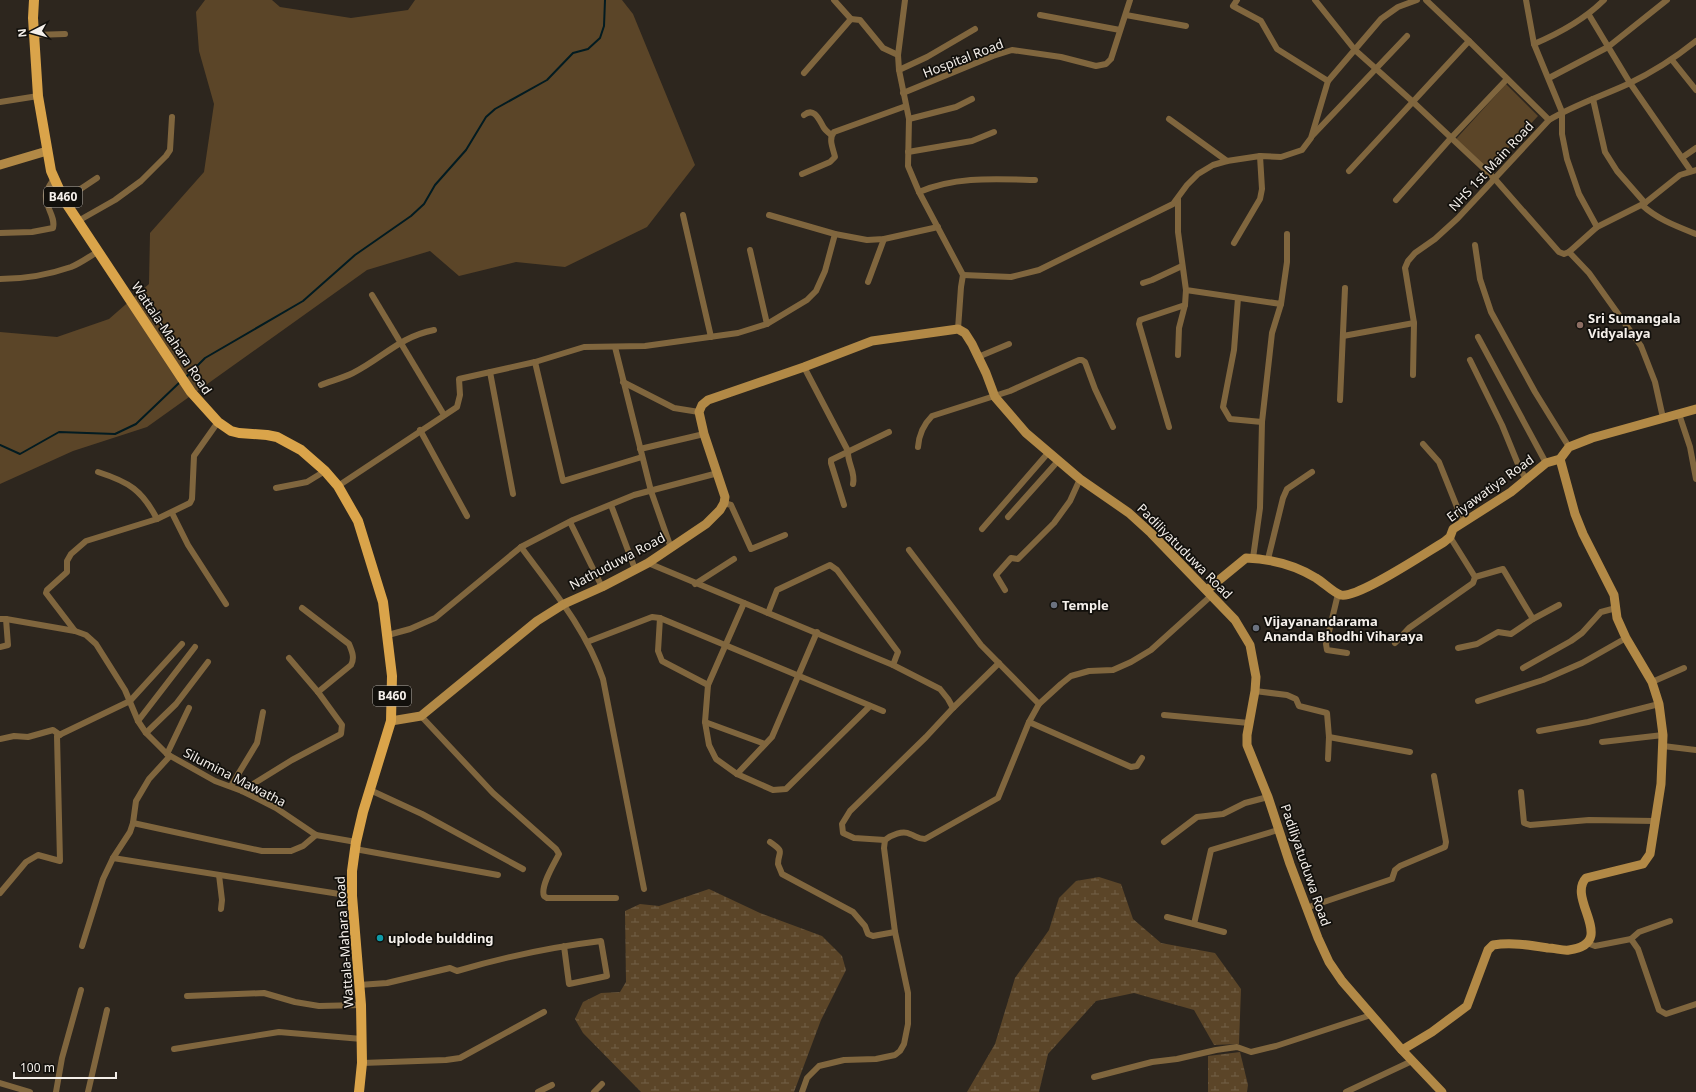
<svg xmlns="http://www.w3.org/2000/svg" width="1696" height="1092" font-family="'Noto Sans',sans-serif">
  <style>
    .grass { fill: #5b4528 }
    .wetland { fill: url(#wetland-marsh) }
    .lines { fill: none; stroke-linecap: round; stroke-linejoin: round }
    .stream { stroke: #021b21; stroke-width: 2 }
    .street { stroke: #80663e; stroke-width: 6 }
    .secondary { stroke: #b28946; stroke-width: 9 }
    .primary { stroke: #daa44a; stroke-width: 10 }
    .education-dot { fill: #8d6e63; stroke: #12100c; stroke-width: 1.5 }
    .worship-dot { fill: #6b7280; stroke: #12100c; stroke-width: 1.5 }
    .culture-dot { fill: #0f9aa8; stroke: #12100c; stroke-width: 1.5 }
    .labels { text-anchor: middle; stroke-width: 3.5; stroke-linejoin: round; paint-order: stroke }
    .shield { fill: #12100c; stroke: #b0aca7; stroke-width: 1 }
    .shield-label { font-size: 12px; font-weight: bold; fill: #f4efea }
    .street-label { font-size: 13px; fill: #f4efea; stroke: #12100c }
    .poi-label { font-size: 13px; font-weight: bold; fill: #f4efea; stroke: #12100c; text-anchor: start }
  </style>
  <defs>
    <pattern id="wetland-marsh" width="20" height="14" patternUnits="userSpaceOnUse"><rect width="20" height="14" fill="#5b4528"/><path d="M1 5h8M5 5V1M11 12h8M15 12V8" fill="none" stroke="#736047"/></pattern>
  </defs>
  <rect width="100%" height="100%" fill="#2d261e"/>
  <g class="grass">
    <polygon points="205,0 272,0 280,7 351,18 408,10 415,0 622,0 633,14 695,165 647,227 565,267 516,262 459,276 430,251 367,270 147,427 73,451 0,484 0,332 57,337 109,319 149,284 150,233 204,172 214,104 199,51 196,12"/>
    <polygon points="1506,84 1538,116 1488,170 1456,139"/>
  </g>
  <g class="wetland">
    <polygon points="1099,877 1121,884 1133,919 1161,943 1215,953 1241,989 1239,1044 1214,1045 1194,1010 1134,993 1096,1001 1048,1054 1039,1092 967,1092 995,1044 1015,978 1049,930 1059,898 1076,881"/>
    <polygon points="709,889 760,913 822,936 842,956 846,970 821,1020 794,1092 641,1092 583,1033 575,1019 583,1002 601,993 620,992 626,982 625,911 640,904 659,906"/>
    <polygon points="1240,1052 1248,1085 1247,1092 1208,1092 1208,1056"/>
  </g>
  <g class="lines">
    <g class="stream">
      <polyline points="185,378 205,358 303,301 355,255 411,216 424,204 435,185 466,150 486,117 495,109 547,80 573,53 588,49 600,38 604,26 605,0"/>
      <polyline points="0,445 20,454 59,432 115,434 136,424 180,382"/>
    </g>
    <g class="street">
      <polyline points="834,0 851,19"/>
      <polyline points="905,0 898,55 899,70 909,119 908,166 919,192 963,275 961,287 958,329"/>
      <polyline points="1237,0 1233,6 1261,21 1277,49 1328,81"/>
      <polyline points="1315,0 1355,50 1412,101 1494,178 1559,252 1564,254 1569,252 1597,227 1645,203 1680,175 1696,170"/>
      <polyline points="1426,0 1469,41"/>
      <polyline points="1526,0 1534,44 1562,112 1562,134 1567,159 1579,194 1597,227"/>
      <polyline points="1040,15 1120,30"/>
      <polyline points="1126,15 1186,26"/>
      <polyline points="1589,15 1630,83 1691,171"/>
      <polyline points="34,35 65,34"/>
      <path d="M 1534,44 C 1560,33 1584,20 1604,0"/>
      <polyline points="1672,60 1696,90"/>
      <polyline points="899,70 927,57 975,29"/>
      <polyline points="804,73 851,19 860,20 883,48 898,55"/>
      <polyline points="1549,78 1608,47 1667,0"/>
      <polyline points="903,93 993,56 1012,50 1061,57 1096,66 1106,64 1111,59 1130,0"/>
      <polyline points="1593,99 1605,152 1617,171 1645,203"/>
      <polyline points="0,102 38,96"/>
      <path d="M 804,115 C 815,106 820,122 824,128 C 826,131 829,133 831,135"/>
      <polyline points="909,119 956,107 972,99"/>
      <polyline points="1169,119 1227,161"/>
      <polyline points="1312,136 1407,36"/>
      <polyline points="908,152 972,141 994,132"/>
      <polyline points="1683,157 1696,148"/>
      <polyline points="1349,171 1469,41 1549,120"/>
      <path d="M 802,174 L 830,162 L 835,157 C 833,148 828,139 834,132 L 906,106"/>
      <path d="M 919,192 C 956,176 996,179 1035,180"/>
      <polyline points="1178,199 1178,232 1186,290 1281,304 1287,262 1287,234"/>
      <polyline points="64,200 97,178"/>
      <polyline points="1396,200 1451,138 1507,79"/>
      <path d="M 1642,205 C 1657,219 1676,226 1696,234"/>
      <polyline points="683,215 711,337"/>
      <polyline points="769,215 835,234 867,240 884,239 938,227"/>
      <polyline points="78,221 115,200 141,181 166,156 170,150 172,117"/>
      <path d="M 0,233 L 32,232 L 53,228 C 56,216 44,206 46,194 C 47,188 52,182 55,177"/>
      <polyline points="1234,243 1260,199 1262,189 1260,156"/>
      <polyline points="1475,245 1480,279 1491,312 1535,392 1569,447"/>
      <polyline points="750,250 767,324"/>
      <polyline points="1569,252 1589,273 1641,346 1655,382 1663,418"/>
      <polyline points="963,275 1011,277 1039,270 1173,204 1187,185 1198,174 1213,165 1227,161 1260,156 1281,157 1302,150 1311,138 1328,81 1381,19 1398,7 1417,0"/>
      <path d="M 0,279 C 24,279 48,275 71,267 C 81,263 90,256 99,251"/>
      <polyline points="868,282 884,239"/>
      <polyline points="1143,283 1152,280 1182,266"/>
      <polyline points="372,295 444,415"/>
      <polyline points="1238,298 1234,350 1223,407 1230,419 1262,422"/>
      <polyline points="1343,336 1414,323"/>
      <polyline points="1478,337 1546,463"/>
      <polyline points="615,347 651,491 671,548"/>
      <polyline points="1178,355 1179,328 1185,305"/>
      <polyline points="978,357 1009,344"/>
      <polyline points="1470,360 1502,425 1520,469 1526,479"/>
      <polyline points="535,362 563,481 642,457"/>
      <path d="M 804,367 L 848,451 C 847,463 856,472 853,484"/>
      <polyline points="490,372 513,494"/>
      <path d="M 1413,375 L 1414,323 L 1405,268 L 1408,261 L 1415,253 L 1435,239 L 1458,218 L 1549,120 C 1574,105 1602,96 1628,84 C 1653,72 1675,58 1696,41"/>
      <polyline points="623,382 674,408 699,412"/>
      <path d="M 321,385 C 331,381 343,378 353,373 C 383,358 399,337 434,330"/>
      <polyline points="1340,400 1345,288"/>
      <polyline points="1679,414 1690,447 1696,479"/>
      <polyline points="218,422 194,456 192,499 190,503 157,519 86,541 71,554 67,561 67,572 47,590 46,593 75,631 86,635 96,644 125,690 138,721 146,733 167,754 215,781 242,791 276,808 316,835 356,842"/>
      <polyline points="1169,427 1139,324 1140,320 1185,305 1186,290"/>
      <polyline points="420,430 467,516"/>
      <polyline points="1423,444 1439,462 1463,522"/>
      <path d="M 918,447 C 919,434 923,425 932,416 L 1010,391 L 1079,360 L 1082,360 L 1085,362 L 1095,389 L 1113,427"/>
      <polyline points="640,449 704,434"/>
      <path d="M 98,472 C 129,482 142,490 157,519"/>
      <polyline points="338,486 457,407 460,395 459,379 535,362 584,347 645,346 738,333 767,324 807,300 816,291 825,271 835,234"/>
      <polyline points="276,488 307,482 325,471"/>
      <polyline points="724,503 731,505 751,549 785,535"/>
      <polyline points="611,505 635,569"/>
      <polyline points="844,505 831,463 831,460 889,432"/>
      <polyline points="172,513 188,545 226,604"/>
      <polyline points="1008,517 1058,461"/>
      <polyline points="570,522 602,587"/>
      <polyline points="982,529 1048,453"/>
      <polyline points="1450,537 1475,577 1503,569 1533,619"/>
      <path d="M 521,547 C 552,589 586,629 603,679 L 644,889"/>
      <polyline points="909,550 981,645 1039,704"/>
      <polyline points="1253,558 1260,508 1262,422 1272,333 1281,304"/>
      <polyline points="1268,559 1283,498 1287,489 1312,472"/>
      <polyline points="648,563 893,665 940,689 948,699 953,708"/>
      <polyline points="695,584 734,559"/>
      <polyline points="1005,590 996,575 1011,558 1018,559 1054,523 1070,501 1080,479"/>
      <polyline points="1338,594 1326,644 1327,650 1347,653"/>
      <polyline points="744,603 708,685 705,722 709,745 716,759 737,774 773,790 786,789 870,706"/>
      <polyline points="768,613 777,590 830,565 837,570 898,652 893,665"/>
      <polyline points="660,618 658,651 662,661 708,685"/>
      <polyline points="0,619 6,619 75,631"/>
      <polyline points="388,635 410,629 435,618 521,547 573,520 634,495 718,473"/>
      <polyline points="587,642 652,617 660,618 883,711"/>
      <polyline points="1395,643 1409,628 1473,583 1475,577"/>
      <polyline points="0,647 8,645 6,619"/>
      <polyline points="1458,648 1477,644 1498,632 1511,634 1533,619 1559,605"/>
      <polyline points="289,658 318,692"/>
      <polyline points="1523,668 1571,641 1582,633 1601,612 1616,608"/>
      <polyline points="1652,682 1684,668"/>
      <polyline points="1255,691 1287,695 1296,699 1299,706 1327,713 1329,737 1328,759"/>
      <polyline points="1478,701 1543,680 1582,663 1626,638"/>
      <polyline points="1164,715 1249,723"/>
      <path d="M 421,716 L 493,793 L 556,849 L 559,854 C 554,864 540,886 544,896 L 547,898 L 616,898"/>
      <polyline points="138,721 195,647"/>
      <polyline points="705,722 765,744"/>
      <polyline points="1029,722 1131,767 1137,766 1142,758"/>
      <polyline points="1539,731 1588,722 1659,704"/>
      <polyline points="146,733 176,704 208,662"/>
      <polyline points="1329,737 1410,752"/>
      <polyline points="0,739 14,736 28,737 53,730 60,735"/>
      <polyline points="1602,742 1663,735"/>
      <polyline points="1663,746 1696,750"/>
      <polyline points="167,754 189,708"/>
      <polyline points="170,756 149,779 136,801 133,823 130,832 113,858 352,896"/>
      <polyline points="737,774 772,737 817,632"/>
      <polyline points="231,786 257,743 263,712"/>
      <polyline points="370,790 422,814 523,869"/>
      <path d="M 242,791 L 292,760 L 341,734 L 342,725 L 318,692 L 351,665 C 355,658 352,651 349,644 L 302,608"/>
      <polyline points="1521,792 1524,823 1530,825 1589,820 1655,821"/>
      <polyline points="133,823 262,851 291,851 303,846 316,835"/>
      <polyline points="885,840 854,838 843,833 842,824 850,811 926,737 953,708 999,663"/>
      <path d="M 770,842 C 786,853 778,851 778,864 C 779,867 781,871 782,874 L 853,912 L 865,926 L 868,934 L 873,936 L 895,932"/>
      <polyline points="1164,842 1197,817 1223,814 1245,803 1268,797"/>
      <polyline points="355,849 498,875"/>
      <polyline points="219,875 222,900 221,909"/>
      <polyline points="0,893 26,862 38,855 60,861 57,736 130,701 182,644"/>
      <polyline points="1306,908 1392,879 1395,870 1400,866 1445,847 1446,842 1434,776"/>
      <polyline points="1167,917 1224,932"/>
      <polyline points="1194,924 1211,850 1278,830"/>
      <polyline points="1631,939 1639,932 1670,921"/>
      <polyline points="1587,943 1595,946 1631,939 1638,949 1659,1010 1666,1014 1696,1004"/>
      <polyline points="82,946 103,879 113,858"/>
      <path d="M 359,985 L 387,983 L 450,968 L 457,971 C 504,957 552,947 601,941 L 607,976 L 569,984 L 564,946"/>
      <polyline points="187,996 264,993 295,1002 319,1006 361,1005"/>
      <polyline points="174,1049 279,1032 362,1039"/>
      <polyline points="362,1063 446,1060 460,1058 544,1012"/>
      <polyline points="1094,1077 1152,1062 1177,1059 1216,1050 1237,1047 1251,1052 1276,1046 1371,1015"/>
      <polyline points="0,1083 30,1092"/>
      <polyline points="56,1092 62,1058 81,990"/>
      <polyline points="88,1092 107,1010"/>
      <polyline points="538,1092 552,1085"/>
      <polyline points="594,1092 602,1084"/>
      <path d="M 802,1092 L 807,1078 L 819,1066 L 844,1060 L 876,1059 L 895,1055 L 900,1051 L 904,1044 L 908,1024 L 908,993 L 895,932 L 884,848 L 885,840 C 891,835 903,830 910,834 C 916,836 918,839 925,839 L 998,798 L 1029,722 L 1039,704 L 1061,684 L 1071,676 L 1089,671 L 1113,670 L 1131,662 L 1151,650 L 1212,595"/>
      <polyline points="1346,1092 1412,1061"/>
    </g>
    <g class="secondary">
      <polyline points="0,165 47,151"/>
      <path d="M 1207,590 L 1246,558 C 1271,559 1295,565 1316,578 C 1323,582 1335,594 1341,595 C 1357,599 1427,552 1444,542 L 1450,537 L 1453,529 L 1511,492 L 1546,463 L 1560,459 L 1569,447 L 1592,438 L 1696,409"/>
      <polyline points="391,721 421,716 537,621 564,604 602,587 648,563 706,524 720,510 724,503 725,497 704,434 699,412 702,405 708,400 804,367 872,341 958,329 965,333 972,344 986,373 995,397 1026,433 1080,479 1129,513 1151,533 1235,620 1250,645 1256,677 1255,691 1247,735 1247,745 1268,797 1290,864 1318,938 1329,962 1342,981 1402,1050 1442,1092"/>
      <path d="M 1402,1050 L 1432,1032 L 1467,1006 L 1488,950 L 1493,945 C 1511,942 1529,945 1548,948 C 1555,948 1563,951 1569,950 C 1619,943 1566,899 1586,878 L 1643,864 L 1650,854 L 1661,784 L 1663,735 L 1659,704 L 1652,682 L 1626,638 L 1617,618 L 1614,595 L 1583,534 L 1575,514 L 1560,459"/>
    </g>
    <polyline class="primary" points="34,0 33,18 38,96 51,171 64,200 191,392 218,422 231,431 239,433 267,435 277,437 301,450 325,471 338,486 358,521 383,602 392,676 391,721 363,812 356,842 352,871 352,896 361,1005 362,1063 359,1092"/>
  </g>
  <circle class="education-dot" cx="1580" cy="325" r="4"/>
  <g class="worship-dot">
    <circle cx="1054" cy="605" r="4"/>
    <circle cx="1256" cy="628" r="4"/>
  </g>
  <circle class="culture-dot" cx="380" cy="938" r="4"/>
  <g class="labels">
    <g class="shield">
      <rect x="44" y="187" width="38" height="20" rx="3"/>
      <rect x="373" y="686" width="38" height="20" rx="3"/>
    </g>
    <g class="shield-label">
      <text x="63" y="201">B460</text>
      <text x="392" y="700">B460</text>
    </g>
    <g class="street-label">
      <text transform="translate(963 58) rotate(-21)" y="5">Hospital Road</text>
      <text transform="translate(1491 166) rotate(-47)" y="5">NHS 1st Main Road</text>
      <text transform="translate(172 338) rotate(56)" y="5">Wattala-Mahara Road</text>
      <text transform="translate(1490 488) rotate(-36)" y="5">Eriyawatiya Road</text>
      <text transform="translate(1185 551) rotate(45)" y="5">Padiliyatuduwa Road</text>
      <text transform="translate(617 561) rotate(-28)" y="5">Nathuduwa Road</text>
      <text transform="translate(235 777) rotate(27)" y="5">Silumina Mawatha</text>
      <text transform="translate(1306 865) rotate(71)" y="5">Padiliyatuduwa Road</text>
      <text transform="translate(344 942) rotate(-94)" y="5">Wattala-Mahara Road</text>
    </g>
    <g class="poi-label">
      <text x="1588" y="323">Sri Sumangala<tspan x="1588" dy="15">Vidyalaya</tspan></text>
      <text x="1062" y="610">Temple</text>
      <text x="1264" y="626">Vijayanandarama<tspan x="1264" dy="15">Ananda Bhodhi Viharaya</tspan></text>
      <text x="388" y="943">uplode buldding</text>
    </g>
  </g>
  <g transform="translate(32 32) rotate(264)" stroke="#12100c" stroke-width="3" paint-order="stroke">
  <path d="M0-3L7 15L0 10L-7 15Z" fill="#f4efea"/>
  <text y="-6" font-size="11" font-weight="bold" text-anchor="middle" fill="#f4efea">N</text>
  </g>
  <path d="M14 1072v6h102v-6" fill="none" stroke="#f4efea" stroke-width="2"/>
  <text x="20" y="1072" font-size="12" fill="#f4efea" stroke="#12100c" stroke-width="3" paint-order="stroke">100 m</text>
</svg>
